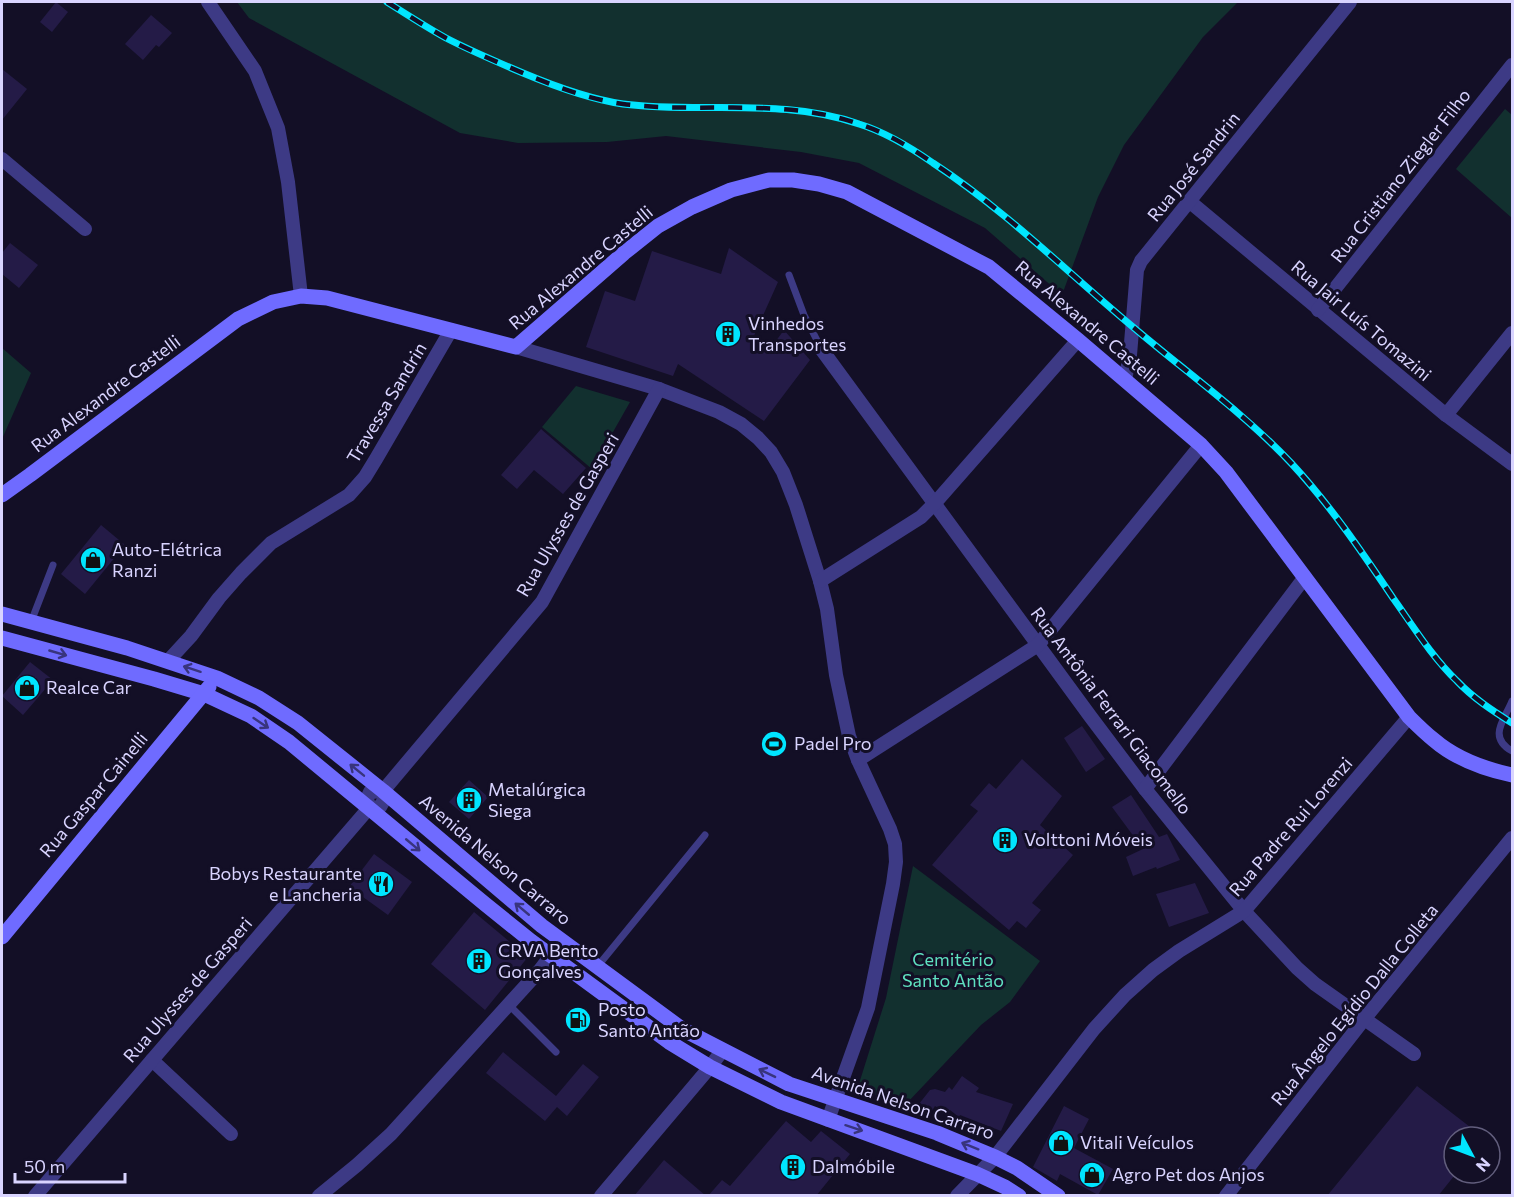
<svg xmlns="http://www.w3.org/2000/svg" width="1514" height="1197" font-family="Commissioner,sans-serif">
  <style>
    .green { fill: #12302f }
    .building { fill: #241b47 }
    .lines { fill: none; stroke-linecap: round; stroke-linejoin: round }
    .lane { stroke: #3d3a85; stroke-width: 7 }
    .street { stroke: #3d3a85; stroke-width: 14 }
    .secondary { stroke: #6f6bff; stroke-width: 15 }
    .rail-casing { stroke: #00e5ff; stroke-width: 7 }
    .rail { stroke: #130f26; stroke-width: 4.5; stroke-dasharray: 14; stroke-linecap: butt }
    .oneway { stroke: #38347d }
    .labels { text-anchor: middle; stroke-width: 6; stroke-linejoin: round; paint-order: stroke }
    .street-label { font-size: 18px; fill: #d9d4ff; stroke: #130f26 }
    .poi-label { font-size: 18px; fill: #d9d4ff; stroke: #130f26; text-anchor: start }
    .park-label { font-size: 18px; fill: #5fe0c0; stroke: #130f26 }
  </style>
  <rect width="100%" height="100%" fill="#130f26"/>
  <g class="green">
    <polygon points="237,2 1238,2 1203,37 1124,145 1098,197 1062,295 985,228 859,163 801,152 666,136 607,142 518,143 460,133 249,18"/>
    <polygon points="1505,109 1512,115 1512,218 1456,169"/>
    <polygon points="2,348 31,373 2,439"/>
    <polygon points="576,386 630,402 592,469 542,427"/>
    <polygon points="913,866 1040,961 1010,1002 981,1025 906,1104 857,1090 886,998"/>
  </g>
  <g class="building">
    <polygon points="56,2 68,12 52,32 40,22"/>
    <polygon points="151,15 172,33 159,47 156,45 143,60 125,44"/>
    <polygon points="2,69 27,89 2,120"/>
    <polygon points="10,243 38,265 19,288 2,274 2,253"/>
    <polygon points="729,248 778,282 753,338 770,349 784,330 810,360 764,421 678,364 673,376 586,347 605,291 635,301 652,251 721,274"/>
    <polygon points="541,429 586,468 563,494 534,470 517,489 501,475"/>
    <polygon points="101,525 125,545 85,594 61,574"/>
    <polygon points="30,662 53,680 23,715 2,696"/>
    <polygon points="1082,726 1105,759 1086,772 1064,738"/>
    <polygon points="1022,759 1062,796 1040,825 1073,855 1032,903 1041,910 1026,928 1017,921 1009,930 932,865 978,811 970,805 989,783 996,789"/>
    <polygon points="469,780 488,797 469,819 449,802"/>
    <polygon points="1131,795 1159,837 1167,834 1180,860 1157,869 1156,867 1133,876 1126,857 1143,849 1112,807"/>
    <polygon points="374,854 412,882 388,915 349,887"/>
    <polygon points="1195,883 1209,913 1169,927 1156,894"/>
    <polygon points="474,912 528,957 485,1010 431,964"/>
    <polygon points="503,1052 556,1096 583,1064 599,1077 567,1116 557,1107 545,1121 486,1073"/>
    <polygon points="962,1076 979,1088 976,1092 1013,1104 1001,1131 960,1115 959,1117 950,1110 947,1114 935,1106 930,1114 915,1109 930,1090 935,1089 945,1092 949,1087 952,1090"/>
    <polygon points="1417,1086 1483,1137 1454,1137 1454,1176 1438,1196 1327,1196"/>
    <polygon points="1064,1106 1089,1119 1074,1148 1113,1169 1098,1195 1060,1174 1057,1181 1033,1167"/>
    <polygon points="786,1121 811,1142 821,1131 850,1154 816,1196 708,1196 722,1180 730,1186"/>
    <polygon points="664,1160 706,1196 634,1196"/>
  </g>
  <g class="lines">
    <g class="lane">
      <polyline points="789,275 804,315 822,350"/>
      <polyline points="31,622 53,565"/>
      <path d="M 1512,701 C 1505,719 1487,737 1512,751"/>
      <polyline points="597,967 705,835"/>
      <polyline points="509,1005 556,1052"/>
    </g>
    <g class="street">
      <polyline points="208,2 255,71 278,128 288,182 301,296"/>
      <polyline points="2,159 85,229"/>
      <polyline points="1189,201 1446,415 1512,464"/>
      <polyline points="1318,310 1512,65"/>
      <polyline points="516,347 659,389 719,412 741,424 758,438 771,452 783,472 796,505 820,581 827,609 836,675 849,736 858,760 890,829 895,844 896,862 893,884 868,1008 828,1120"/>
      <polyline points="822,350 1090,716 1145,789 1244,911 1297,968 1315,984 1414,1054"/>
      <polyline points="1125,380 1130,355 1137,270 1141,261 1350,2"/>
      <polyline points="1446,415 1512,333"/>
      <polyline points="820,581 921,517 935,503 1078,340"/>
      <polyline points="168,661 191,636 219,598 241,573 271,543 349,495 365,477 376,459 451,330"/>
      <polyline points="858,760 1038,645 1201,445"/>
      <polyline points="1145,789 1305,577"/>
      <polyline points="369,808 367,799 370,792 383,791"/>
      <polyline points="152,1060 231,1134"/>
      <polyline points="35,1196 369,808 380,807 384,800 383,791 542,602 659,389"/>
      <polyline points="319,1196 357,1165 391,1134 540,970 562,941"/>
      <polyline points="601,1196 710,1067 722,1051"/>
      <polyline points="957,1196 995,1157 1094,1029 1125,995 1153,970 1179,951 1244,911 1409,717"/>
      <polyline points="1226,1196 1365,1018 1512,838"/>
    </g>
    <g class="secondary">
      <path d="M 2,495 L 30,475 L 238,319 L 273,302 L 301,296 L 327,298 L 516,347 L 624,253 L 658,226 L 692,207 L 731,190 L 769,180 L 793,180 L 819,184 L 847,192 L 989,267 L 1078,340 L 1201,445 L 1226,472 L 1409,717 C 1417,725 1425,733 1434,740 C 1456,759 1484,769 1512,775"/>
      <polyline points="2,614 127,648 217,678 259,698 298,723 383,791 542,926 682,1029 789,1084 937,1133 995,1157 1017,1168 1058,1196"/>
      <polyline points="2,638 154,679 204,694 251,716 289,742 485,904 531,941 669,1042 710,1067 781,1102 977,1174 1005,1187 1019,1196"/>
      <polyline points="2,937 209,687"/>
    </g>
    <g class="rail-casing">
      <path id="rail" d="M 387,2 C 406,14 426,27 446,38 C 471,51 497,62 523,73 C 554,86 588,99 623,104 C 700,114 783,97 859,124 C 885,132 910,147 933,163 C 1005,210 1067,272 1133,327 C 1186,372 1244,413 1292,464 C 1330,505 1362,552 1393,598 C 1413,626 1432,657 1457,681 C 1473,698 1493,711 1512,723"/>
    </g>
    <use href="#rail" class="rail"/>
  </g>
  <defs><path id="oneway-shaft" d="M-6 0H5M1.5-3L5.5 0L1.5 3" fill="none" stroke-width="1.6" stroke-linecap="round" stroke-linejoin="round" transform="scale(1.5)"/></defs>
  <g class="oneway">
    <use href="#oneway-shaft" transform="translate(58 653) rotate(16)"/>
    <use href="#oneway-shaft" transform="translate(192 669) rotate(-162)"/>
    <use href="#oneway-shaft" transform="translate(261 723) rotate(34)"/>
    <use href="#oneway-shaft" transform="translate(357 770) rotate(-141)"/>
    <use href="#oneway-shaft" transform="translate(413 845) rotate(40)"/>
    <use href="#oneway-shaft" transform="translate(522 909) rotate(-140)"/>
    <use href="#oneway-shaft" transform="translate(767 1073) rotate(-154)"/>
    <use href="#oneway-shaft" transform="translate(854 1128) rotate(18)"/>
    <use href="#oneway-shaft" transform="translate(970 1146) rotate(-158)"/>
  </g>
  <defs>
    <g id="building-disc" transform="scale(1.35)"><circle r="9.5" fill="#00e5ff" stroke="#130f26"/><path d="M-4-6H4V6H1V3H-1V6H-4ZM-2.5-4.3h1.7v1.8h-1.7ZM.8-4.3h1.7v1.8H.8ZM-2.5-1h1.7V.8h-1.7ZM.8-1h1.7V.8H.8Z" fill="#111"/></g>
    <g id="shop-disc" transform="scale(1.35)"><circle r="9.5" fill="#00e5ff" stroke="#130f26"/><path d="M-5-2.5h2.3a2.7 3.5 0 0 1 5.4 0H5L5.5 6h-11ZM-1.5-2.5h3a1.5 2.3 0 0 0-3 0Z" fill="#111"/></g>
    <g id="stadium-disc" transform="scale(1.35)"><circle r="9.5" fill="#00e5ff" stroke="#130f26"/><path d="M0-5a6.5 5 0 1 0 0 10a6.5 5 0 1 0 0-10ZM-3.5-1.8h7v3.6h-7Z" fill="#111"/></g>
    <g id="restaurant-disc" transform="scale(1.35)"><circle r="9.5" fill="#00e5ff" stroke="#130f26"/><path d="M-5-6h1v4h1v-4h1v4h1v-4h1v5L-1.5 .5V6h-2V.5L-5-1ZM5-6V6H3V1.5H1.5Q1.5-4 5-6Z" fill="#111"/></g>
    <g id="fuel-disc" transform="scale(1.35)"><circle r="9.5" fill="#00e5ff" stroke="#130f26"/><path d="M-5.5-6h7V0h2V4h1.3V-2.5L3-4.5l.8-.8L6-3V5H2.5V1h-1V6h-7ZM-4.2-4.7v3.2H.2V-4.7Z" fill="#111"/></g>
  </defs>
  <g fill-rule="evenodd">
    <use href="#building-disc" x="728" y="334"/>
    <use href="#shop-disc" x="93" y="560"/>
    <use href="#shop-disc" x="27" y="688"/>
    <use href="#stadium-disc" x="774" y="744"/>
    <use href="#building-disc" x="469" y="800"/>
    <use href="#building-disc" x="1005" y="840"/>
    <use href="#restaurant-disc" x="381" y="884"/>
    <use href="#building-disc" x="479" y="961"/>
    <use href="#fuel-disc" x="578" y="1020"/>
    <use href="#shop-disc" x="1061" y="1143"/>
    <use href="#building-disc" x="793" y="1167"/>
    <use href="#shop-disc" x="1092" y="1175"/>
  </g>
  <g class="labels">
    <g class="street-label">
      <text transform="translate(1194 167) rotate(-51)" y="6">Rua José Sandrin</text>
      <text transform="translate(1401 176) rotate(-52)" y="6">Rua Cristiano Ziegler Filho</text>
      <text transform="translate(581 268) rotate(-40)" y="6">Rua Alexandre Castelli</text>
      <text transform="translate(1361 321) rotate(40)" y="6">Rua Jair Luís Tomazini</text>
      <text transform="translate(1087 323) rotate(40)" y="6">Rua Alexandre Castelli</text>
      <text transform="translate(106 394) rotate(-37)" y="6">Rua Alexandre Castelli</text>
      <text transform="translate(387 403) rotate(-59)" y="6">Travessa Sandrin</text>
      <text transform="translate(568 515) rotate(-60)" y="6">Rua Ulysses de Gasperi</text>
      <text transform="translate(1111 711) rotate(53)" y="6">Rua Antônia Ferrari Giacomello</text>
      <text transform="translate(94 795) rotate(-50)" y="6">Rua Gaspar Cainelli</text>
      <text transform="translate(1291 827) rotate(-49)" y="6">Rua Padre Rui Lorenzi</text>
      <text transform="translate(495 860) rotate(40)" y="6">Avenida Nelson Carraro</text>
      <text transform="translate(188 990) rotate(-49)" y="6">Rua Ulysses de Gasperi</text>
      <text transform="translate(1355 1005) rotate(-51)" y="6">Rua Ângelo Egídio Dalla Colleta</text>
      <text transform="translate(903 1103) rotate(19)" y="6">Avenida Nelson Carraro</text>
    </g>
    <g class="poi-label">
      <text x="748" y="330">Vinhedos<tspan x="748" dy="21">Transportes</tspan></text>
      <text x="112" y="556">Auto-Elétrica<tspan x="112" dy="21">Ranzi</tspan></text>
      <text x="46" y="694">Realce Car</text>
      <text x="794" y="750">Padel Pro</text>
      <text x="488" y="796">Metalúrgica<tspan x="488" dy="21">Siega</tspan></text>
      <text x="1024" y="846">Volttoni Móveis</text>
      <text x="362" y="880" text-anchor="end">Bobys Restaurante<tspan x="362" dy="21">e Lancheria</tspan></text>
      <text x="498" y="957">CRVA Bento<tspan x="498" dy="21">Gonçalves</tspan></text>
      <text x="598" y="1016">Posto<tspan x="598" dy="21">Santo Antão</tspan></text>
      <text x="1080" y="1149">Vitali Veículos</text>
      <text x="812" y="1173">Dalmóbile</text>
      <text x="1112" y="1181">Agro Pet dos Anjos</text>
    </g>
    <g class="park-label">
      <text x="953" y="966">Cemitério<tspan x="953" dy="21">Santo Antão</tspan></text>
    </g>
  </g>
  <rect width="1514" height="1197" fill="none" stroke="#d9d4ff" stroke-width="6"/>
  <g transform="translate(1472 1155) rotate(131)"><circle r="28" fill="#130f26" stroke="#625e7d" stroke-width="1.5"/>
  <path d="M0-4.5L10 22L0 15L-10 22Z" fill="#00e5ff"/>
  <text y="-9" font-size="16" font-weight="bold" text-anchor="middle" fill="#d9d4ff">N</text>
  </g>
  <path d="M15 1173v9h110v-9" fill="none" stroke="#d9d4ff" stroke-width="3"/>
  <text x="24" y="1173" font-size="18" fill="#d9d4ff" stroke="#130f26" stroke-width="4.5" paint-order="stroke">50 m</text>
</svg>
